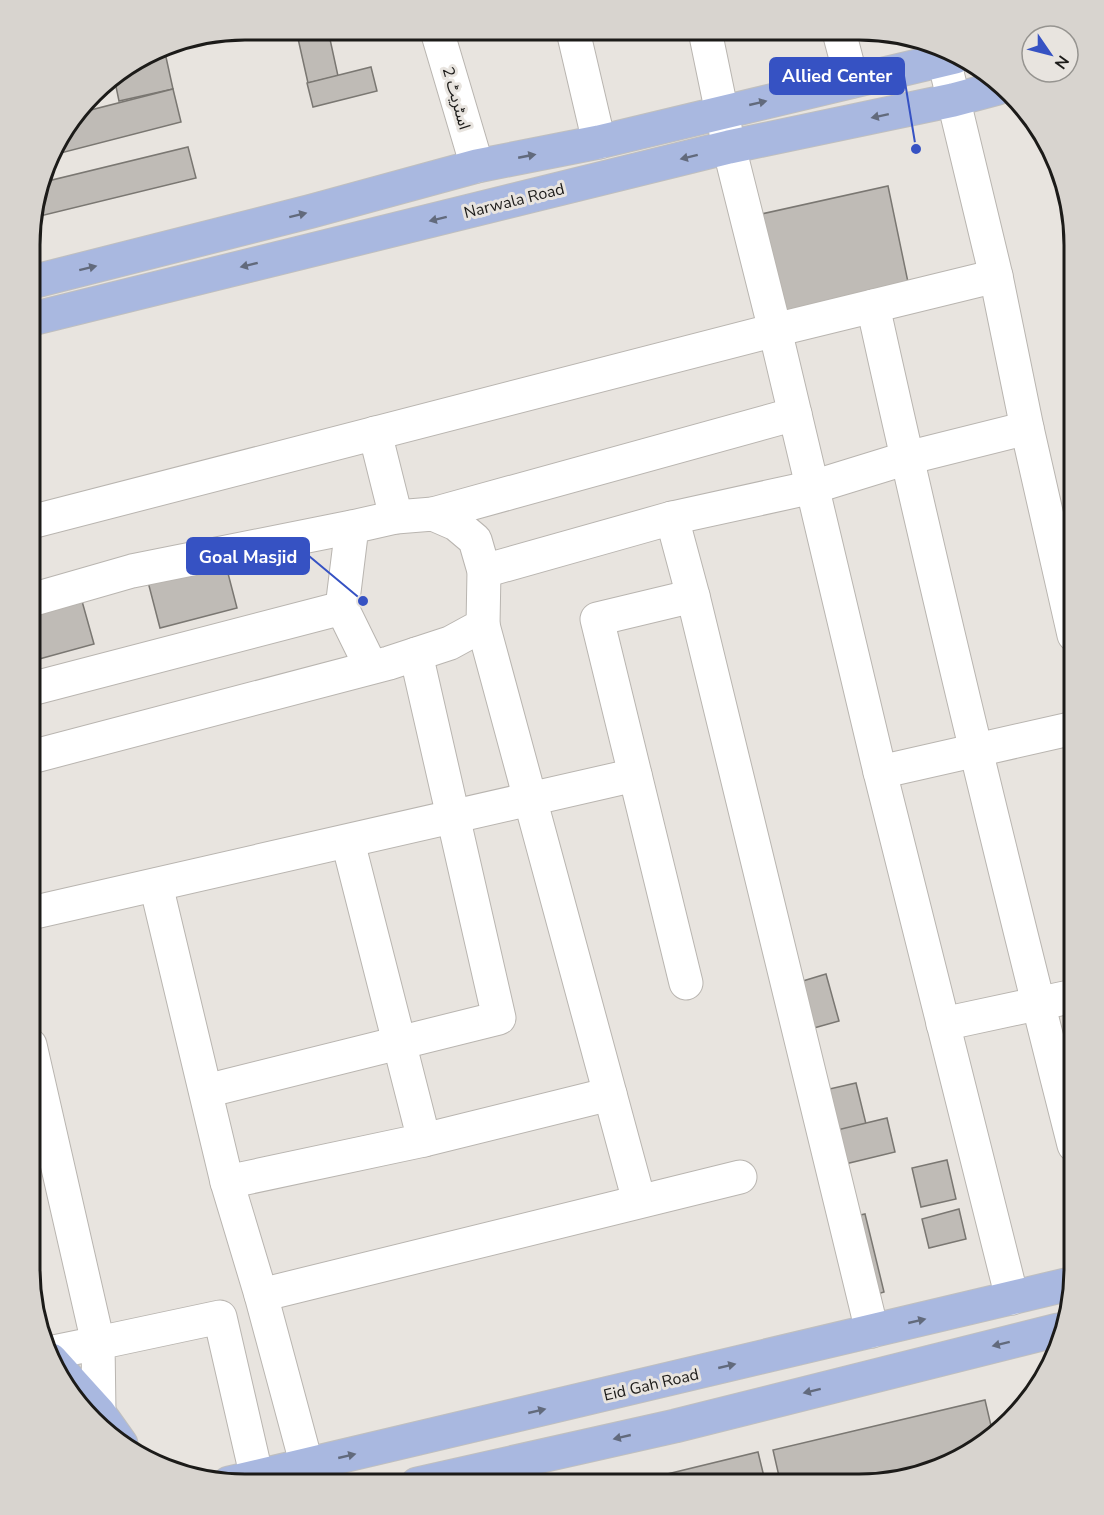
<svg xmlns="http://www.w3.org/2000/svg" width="1104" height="1515" font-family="'Nunito Sans','Noto Sans Arabic',sans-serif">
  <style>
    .building { fill: #bfbbb6; stroke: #7a7772; stroke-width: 1.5 }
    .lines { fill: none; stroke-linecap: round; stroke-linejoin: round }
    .minor-casing { stroke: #b9b5b0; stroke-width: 35 }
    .major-casing { stroke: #bfbfbf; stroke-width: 35 }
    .minor { stroke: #fff; stroke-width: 33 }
    .major { stroke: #a9b8e0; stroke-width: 33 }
    .oneway { fill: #626a7c }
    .labels { text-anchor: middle; stroke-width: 6; stroke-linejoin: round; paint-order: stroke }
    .street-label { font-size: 16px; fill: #1c1b19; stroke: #e8e4df }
    .rim { fill: none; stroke: #1c1b19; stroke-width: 3 }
    .leader { fill: none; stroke: #3652c3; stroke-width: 2 }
    .callout-dot { fill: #3652c3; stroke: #e8e4df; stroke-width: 2 }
    .callout { fill: #3652c3; stroke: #3652c3; stroke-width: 2 }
    .callout-label { font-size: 18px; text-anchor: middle; font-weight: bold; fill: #fff }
  </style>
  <rect width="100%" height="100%" fill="#e8e4df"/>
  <g class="building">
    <polygon points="312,30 328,30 338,76 308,83 297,34"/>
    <polygon points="164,48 173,89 119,101 114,77"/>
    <polygon points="371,67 377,91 313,107 307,83"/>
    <polygon points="173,89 181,122 53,155 59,138 79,113"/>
    <polygon points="188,147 196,178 32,218 44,182"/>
    <polygon points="888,186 909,287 778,315 757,215"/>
    <polygon points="224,558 237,608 160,628 147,578"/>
    <polygon points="80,594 94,644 32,661 31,608"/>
    <polygon points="826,974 839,1021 796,1033 783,987"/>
    <polygon points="856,1083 866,1124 835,1131 825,1090"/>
    <polygon points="887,1118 895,1152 841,1165 833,1131"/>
    <polygon points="947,1160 956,1199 921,1207 912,1168"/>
    <polygon points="959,1209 966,1239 929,1248 922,1219"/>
    <polygon points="865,1214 884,1292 867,1297 847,1218"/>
    <polygon points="985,1400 992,1430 954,1463 859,1485 781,1485 773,1450"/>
    <polygon points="758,1452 766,1485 626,1484"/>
  </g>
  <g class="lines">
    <g class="minor-casing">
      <g id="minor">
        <polyline points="437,31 477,166"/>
        <polyline points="573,31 599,142"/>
        <polyline points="705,31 729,147 775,330 880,772 1012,1298"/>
        <polyline points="839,32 852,81"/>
        <polyline points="944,60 996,276 1027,428 1074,635"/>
        <path d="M 873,306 C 935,587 1003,866 1074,1145"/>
        <polyline points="375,433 396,517"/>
        <polyline points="433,514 795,414"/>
        <polyline points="672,518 693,596 872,1331"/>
        <polyline points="31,522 775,330 996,276"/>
        <polyline points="484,571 672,518 813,487 907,458 1027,428"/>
        <polyline points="31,600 132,571 352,527"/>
        <polyline points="342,608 371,667"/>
        <polyline points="483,625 639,1201"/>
        <polyline points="31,757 389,663 450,643 483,625 484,571 475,540 456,524 433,514 396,517 352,527 342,608 31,689"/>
        <polyline points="880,772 1074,728"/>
        <polyline points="156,885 227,1182 261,1295 307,1466"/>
        <polyline points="31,913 635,775"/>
        <polyline points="686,983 597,619 693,596"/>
        <polyline points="943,1024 1074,996"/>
        <polyline points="30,1045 98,1343 49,1353"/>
        <polyline points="206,1091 499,1018 416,654"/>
        <polyline points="424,1140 610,1094"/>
        <polyline points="227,1182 424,1140 348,842"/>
        <polyline points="261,1295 740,1177"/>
        <polyline points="99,1413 98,1343 220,1317 257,1478"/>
      </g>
    </g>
    <g class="major-casing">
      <g id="major">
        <polyline points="32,282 312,211 477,166 599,142 955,57"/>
        <polyline points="32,319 729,147 953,100 998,88"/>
        <polyline points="51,1360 99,1413 121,1444"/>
        <polyline points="229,1483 1074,1283"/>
        <polyline points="417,1484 675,1426 1058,1330"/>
      </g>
    </g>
    <use href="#minor" class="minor"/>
    <use href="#major" class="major"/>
  </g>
  <defs><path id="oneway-solid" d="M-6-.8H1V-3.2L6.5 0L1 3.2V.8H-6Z" transform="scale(1.5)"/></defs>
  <g class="oneway">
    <use href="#oneway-solid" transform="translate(758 103) rotate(-13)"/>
    <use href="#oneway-solid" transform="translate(880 116) rotate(168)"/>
    <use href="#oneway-solid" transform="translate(527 156) rotate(-11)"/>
    <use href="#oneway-solid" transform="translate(689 157) rotate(166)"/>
    <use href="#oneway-solid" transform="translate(298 215) rotate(-14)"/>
    <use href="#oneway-solid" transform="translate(438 219) rotate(166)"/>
    <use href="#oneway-solid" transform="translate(249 265) rotate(166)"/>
    <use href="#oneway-solid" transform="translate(88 268) rotate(-14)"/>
    <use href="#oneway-solid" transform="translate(917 1321) rotate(-13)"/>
    <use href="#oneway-solid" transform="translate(1001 1344) rotate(166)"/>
    <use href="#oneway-solid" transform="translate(727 1366) rotate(-13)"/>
    <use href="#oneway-solid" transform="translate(812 1391) rotate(166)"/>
    <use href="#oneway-solid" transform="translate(537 1411) rotate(-13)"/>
    <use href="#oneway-solid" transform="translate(622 1437) rotate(167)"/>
    <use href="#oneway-solid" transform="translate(347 1456) rotate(-13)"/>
  </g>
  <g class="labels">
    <g class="street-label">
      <text transform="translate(457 98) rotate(74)" y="6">اسٹریٹ 2</text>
      <text transform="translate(514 200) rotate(-14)" y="6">Narwala Road</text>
      <text transform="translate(651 1384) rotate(-13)" y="6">Eid Gah Road</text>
    </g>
  </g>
  <path d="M0 0H1104V1515H0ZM245 40H859A205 205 0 0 1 1064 245V1269A205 205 0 0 1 859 1474H245A205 205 0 0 1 40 1269V245A205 205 0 0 1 245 40Z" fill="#d8d4cf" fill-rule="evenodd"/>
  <path class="rim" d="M245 40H859A205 205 0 0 1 1064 245V1269A205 205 0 0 1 859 1474H245A205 205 0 0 1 40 1269V245A205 205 0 0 1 245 40Z"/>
  <path class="leader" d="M916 149L904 76M363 601L309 556"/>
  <g class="callout-dot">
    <circle cx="916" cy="149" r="6"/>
    <circle cx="363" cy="601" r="6"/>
  </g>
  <g class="callout">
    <rect x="770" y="58" width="134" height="36" rx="6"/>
    <rect x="187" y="538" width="122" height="36" rx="6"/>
  </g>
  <g class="callout-label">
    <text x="837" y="82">Allied Center</text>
    <text x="248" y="563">Goal Masjid</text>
  </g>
  <g transform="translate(1050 54) rotate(125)"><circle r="28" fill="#e8e4df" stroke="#969490" stroke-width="1.5"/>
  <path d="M0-4.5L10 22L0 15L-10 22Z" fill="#3652c3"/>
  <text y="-9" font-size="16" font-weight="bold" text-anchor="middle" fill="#1c1b19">N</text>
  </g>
</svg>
